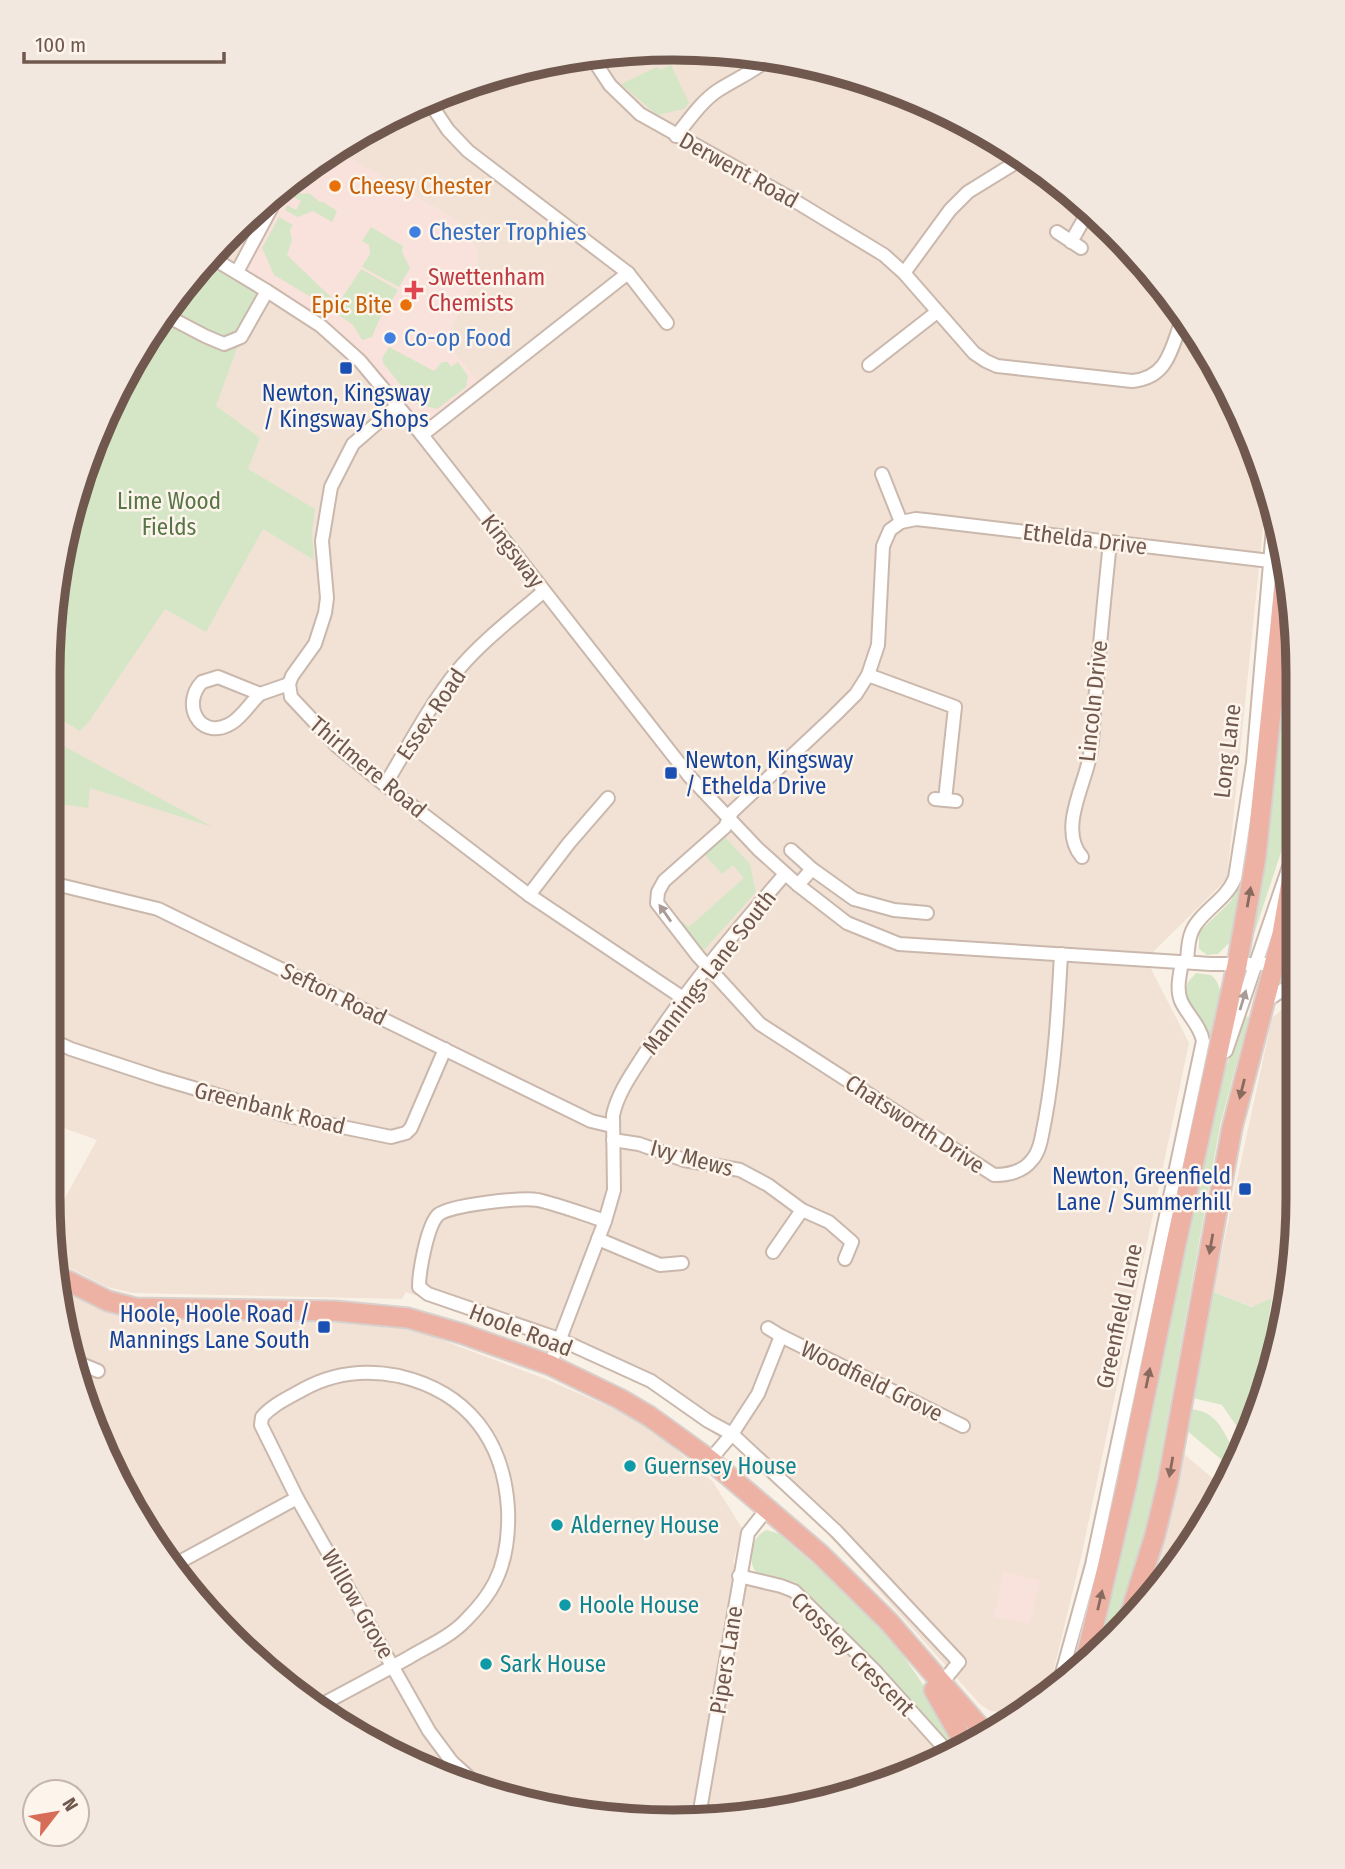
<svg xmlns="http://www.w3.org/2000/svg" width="1345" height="1869" font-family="'Fira Sans Condensed',sans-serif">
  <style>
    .residential { fill: #f1e2d5 }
    .commercial { fill: #f9e2db }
    .green { fill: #d5e6c6 }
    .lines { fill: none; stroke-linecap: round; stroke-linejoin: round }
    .minor-casing { stroke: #cab8ad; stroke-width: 16 }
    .highway-casing { stroke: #d7d0cd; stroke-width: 23 }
    .minor { stroke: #fff; stroke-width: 12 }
    .highway { stroke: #edb2a3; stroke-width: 19 }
    .oneway { fill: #896a5f }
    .oneway2 { fill: #a99b95 }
    .food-dot { fill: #e8710a; stroke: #fdf5ec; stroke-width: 2.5 }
    .shop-dot { fill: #3f7fe0; stroke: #fdf5ec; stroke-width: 2.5 }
    .health-dot { fill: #e0444e; stroke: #fdf5ec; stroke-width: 2.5 }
    .transit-dot { fill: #1a4fb4; stroke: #fdf5ec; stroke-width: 2.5 }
    .culture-dot { fill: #0f9aa8; stroke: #fdf5ec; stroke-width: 2.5 }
    .labels { text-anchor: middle; stroke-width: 5; stroke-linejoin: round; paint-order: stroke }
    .street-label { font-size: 23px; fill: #70584e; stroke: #fdf5ec }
    .food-label { font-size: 23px; fill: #c56008; stroke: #fdf5ec; text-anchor: start }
    .shop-label { font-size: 23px; fill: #366cbe; stroke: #fdf5ec; text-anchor: start }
    .health-label { font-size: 23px; fill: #be3a42; stroke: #fdf5ec; text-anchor: start }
    .transit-label { font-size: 23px; fill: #164399; stroke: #fdf5ec; text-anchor: end }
    .park-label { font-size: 23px; fill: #577547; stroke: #fdf5ec }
    .culture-label { font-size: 23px; fill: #0d838f; stroke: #fdf5ec; text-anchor: start }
    .rim { fill: none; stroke: #70584e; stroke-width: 9 }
  </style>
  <rect width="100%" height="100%" fill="#faf1e6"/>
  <g class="residential">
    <polygon points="714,49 835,69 949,112 1053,177 1143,261 1233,396 1268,509 1263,528 1227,879 1146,959 1189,1043 1082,1553 1054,1669 1047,1692 1019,1711 1000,1712 990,1711 980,1704 836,1543 738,1448 715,1435 649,1385 547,1343 406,1292 402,1299 134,1293 107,1287 56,1261 51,1223 97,1140 47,1122 47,672 59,550 131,360 261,202 360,131 472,80 591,53"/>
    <polygon points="1295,998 1296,1237 1290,1274 1272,1298 1253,1307 1213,1292 1272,1018"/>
    <polygon points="59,1286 118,1316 300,1319 415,1330 548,1380 644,1422 713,1482 742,1528 733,1563 761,1577 796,1582 945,1738 954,1754 949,1757 754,1816 590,1816 396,1757 261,1667 152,1544 69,1359"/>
    <polygon points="1184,1454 1224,1488 1168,1577 1146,1601"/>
  </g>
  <g class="commercial">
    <polygon points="335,149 457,220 467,229 477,249 477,273 449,334 451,347 483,388 422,435 360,361 237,272 285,184"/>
    <polygon points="1003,1571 1040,1580 1030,1624 994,1617"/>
  </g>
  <g class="green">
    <polygon points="671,65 689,103 684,109 657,115 621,84 657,67 660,70"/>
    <polygon points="296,192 302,194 309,193 321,203 322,201 337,211 332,222 313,211 298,217 285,210 287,205 296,210 301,201 291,196"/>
    <polygon points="279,217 293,225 290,230 292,240 287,255 332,298 342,298 361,269 398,290 387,309 384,309 372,337 362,340 353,325 329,308 274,275 262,248"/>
    <polygon points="371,227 403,246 402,252 410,268 399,287 362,267 370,254 369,245 362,241"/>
    <polygon points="214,259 267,291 241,337 216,406 260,438 248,469 315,509 312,533 314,560 263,529 206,632 165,609 88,723 80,731 47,711 47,672 59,550 131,360"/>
    <polygon points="389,347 434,371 442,362 448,362 451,367 458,362 468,376 466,387 437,409 415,403 383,363 382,358"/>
    <polygon points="1292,591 1293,760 1287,834 1254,934 1253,931"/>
    <polygon points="47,737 213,827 90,788 88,808 47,802"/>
    <polygon points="723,835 750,864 756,892 704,950 692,942 679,925 683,922 689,927 744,878 733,865 722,874 705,855 696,863 694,860"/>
    <polygon points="1239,881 1242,882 1231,941 1218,954 1207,955 1199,949 1199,932 1231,901"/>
    <path d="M 1196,973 L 1211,975 C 1229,989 1216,1018 1212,1037 L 1208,1036 L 1207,1029 L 1184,995 L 1188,982 Z"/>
    <polygon points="1244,1016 1249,1017 1220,1125 1156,1484 1134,1574 1114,1636 1103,1647 1095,1646 1220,1085"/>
    <polygon points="1213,1292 1252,1307 1272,1298 1252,1423 1246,1440 1222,1405 1193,1398"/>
    <path d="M 1191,1409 C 1223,1413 1222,1436 1239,1457 L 1234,1470 L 1186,1430 Z"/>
    <path d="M 767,1530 L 779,1534 C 815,1566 854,1596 885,1633 C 915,1668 939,1709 959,1750 L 954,1754 L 945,1738 L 796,1582 C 787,1580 770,1582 762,1577 C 745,1569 749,1536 767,1530 Z"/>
  </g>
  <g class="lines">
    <g class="minor-casing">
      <g id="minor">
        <path d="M 589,53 L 610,85 L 640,114 L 790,198 L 884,255 L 904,273 L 974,353 L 986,361 L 997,366 L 1132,381 C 1168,378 1171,349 1182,320"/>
        <polyline points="869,82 881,92"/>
        <polyline points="428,100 448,130 468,151 628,273 667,323"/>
        <path d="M 676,136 C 689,120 701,102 717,91 C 735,79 754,72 769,58"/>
        <polyline points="1057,232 1081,248"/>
        <polyline points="1071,242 1089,210"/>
        <polyline points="214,259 267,291 321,326 360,361 422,435 690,777 758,849 798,885 847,923 899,944 1211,964 1275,964 1295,969"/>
        <polyline points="237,272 283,186"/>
        <polyline points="904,273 950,210 968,192 1023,158"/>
        <polyline points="167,316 205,336 224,344 241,337 267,291"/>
        <polyline points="869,365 937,312"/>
        <polyline points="398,405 353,444 331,487 322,541 327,598 325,613 315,644 292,676 289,684 291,697 337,746 385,785 529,895 683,998"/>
        <polyline points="422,435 628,273"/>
        <path d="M 882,474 L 901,522 L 890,530 L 883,546 L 878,645 L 868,675 L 856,694 L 834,716 L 732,812 L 725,827 L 664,881 L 658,892 L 657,903 L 698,956 L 760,1024 L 994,1175 C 1008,1175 1023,1172 1032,1160 C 1041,1150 1042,1133 1045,1120 C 1055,1065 1058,1010 1061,954"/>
        <polyline points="901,522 916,519 934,521 1270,561"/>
        <polyline points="868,675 955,707 945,800"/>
        <path d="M 218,677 L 260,694 C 250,703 240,720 228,725 C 199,739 181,704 202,682 Z"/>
        <polyline points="260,694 289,684"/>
        <path d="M 385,785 C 408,747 429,706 457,671 C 482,641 514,617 544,591"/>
        <polyline points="935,799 956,801"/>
        <polyline points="791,850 812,869"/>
        <path d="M 1082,857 C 1059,831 1083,788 1089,760 C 1094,738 1093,713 1096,691 C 1100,641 1105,591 1110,542"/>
        <polyline points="47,882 158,909 591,1121 612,1126"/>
        <polyline points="798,885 812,869 854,899 894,910 927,913"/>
        <polyline points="529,895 569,843 608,798"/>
        <path d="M 1187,962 C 1188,949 1188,935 1196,924 C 1208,907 1227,898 1235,878 L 1253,763 L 1273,528"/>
        <polyline points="1263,1003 1295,982"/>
        <polyline points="47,1038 71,1049 159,1078 289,1116 391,1137 406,1133 411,1128 445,1049"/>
        <polyline points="1226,1051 1294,852"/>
        <polyline points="613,1140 639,1144 684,1160 740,1170 768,1185 802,1210 829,1222 852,1242 845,1259"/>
        <path d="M 605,1221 L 614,1190 L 613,1115 C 618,1092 633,1072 645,1053 C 686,989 736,931 785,874"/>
        <polyline points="598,1239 660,1265 682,1263"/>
        <polyline points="773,1252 802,1210"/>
        <polyline points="768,1328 781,1336"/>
        <polyline points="69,1359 98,1371"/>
        <path d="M 550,1365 L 605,1221 C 583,1214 560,1205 538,1200 C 522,1197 449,1205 438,1215 C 427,1226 419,1272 419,1287 L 428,1294 L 559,1339 L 651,1381 L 708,1421 L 732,1434 L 836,1531 L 959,1662 L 941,1684"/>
        <polyline points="710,1460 732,1434 758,1394 781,1336 963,1426"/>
        <polyline points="172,1566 297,1498"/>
        <polyline points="739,1576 781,1586 794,1591 875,1671 946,1750 949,1757"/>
        <path d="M 1059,1684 L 1092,1565 L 1203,1041 C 1200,1025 1188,1016 1181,1001 C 1176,989 1180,974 1182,962"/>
        <path d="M 319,1706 C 349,1690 379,1674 408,1658 C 428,1646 450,1637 466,1620 C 477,1609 488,1596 495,1582 C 506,1560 509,1533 508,1509 C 504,1441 468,1392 399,1376 C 365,1369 332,1373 302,1390 C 288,1398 272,1405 262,1417 L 261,1425 L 297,1498 L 429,1731 L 452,1762 L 473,1781"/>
        <polyline points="699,1816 748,1533 767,1509"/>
      </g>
    </g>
    <g class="highway-casing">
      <g id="highway">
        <polyline points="58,1276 108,1301 135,1308 335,1311 408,1318 463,1334 550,1365 620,1399 649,1416 710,1460 820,1554 889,1622 985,1733"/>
        <polyline points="1128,1621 1155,1535 1168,1481 1232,1128 1282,934 1294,865"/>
        <polyline points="1084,1667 1126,1487 1176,1243 1237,965 1256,856 1286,568"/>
        <polyline points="934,1690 966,1746"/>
      </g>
    </g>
    <use href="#minor" class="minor"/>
    <use href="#highway" class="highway"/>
  </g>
  <defs><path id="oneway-solid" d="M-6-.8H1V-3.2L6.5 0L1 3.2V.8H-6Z" transform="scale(1.75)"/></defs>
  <g class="oneway">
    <use href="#oneway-solid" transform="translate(1249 897) rotate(-80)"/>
    <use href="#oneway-solid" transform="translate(1242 1089) rotate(104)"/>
    <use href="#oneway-solid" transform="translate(1211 1244) rotate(100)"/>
    <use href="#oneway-solid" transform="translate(1148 1378) rotate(-78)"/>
    <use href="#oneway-solid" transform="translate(1171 1467) rotate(100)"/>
    <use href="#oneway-solid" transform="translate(1100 1600) rotate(-77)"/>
  </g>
  <g class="oneway2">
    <use href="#oneway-solid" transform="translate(665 913) rotate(-125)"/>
    <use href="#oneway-solid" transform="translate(1243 1000) rotate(-73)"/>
  </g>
  <g class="food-dot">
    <circle cx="335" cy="186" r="7"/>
    <circle cx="406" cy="305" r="7"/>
  </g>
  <g class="shop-dot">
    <circle cx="415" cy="232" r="7"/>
    <circle cx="390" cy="338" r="7"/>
  </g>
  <path class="health-dot" d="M410.5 279.5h7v7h7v7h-7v7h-7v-7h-7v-7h7z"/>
  <g class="transit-dot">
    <rect x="339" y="361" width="14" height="14" rx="3.5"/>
    <rect x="664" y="766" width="14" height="14" rx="3.5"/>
    <rect x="1238" y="1182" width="14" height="14" rx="3.5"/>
    <rect x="317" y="1320" width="14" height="14" rx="3.5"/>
  </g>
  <g class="culture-dot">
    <circle cx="630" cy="1466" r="7"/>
    <circle cx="557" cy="1525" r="7"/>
    <circle cx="565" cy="1605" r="7"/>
    <circle cx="486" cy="1664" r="7"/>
  </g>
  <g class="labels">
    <g class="street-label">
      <text transform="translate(739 170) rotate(29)" y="8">Derwent Road</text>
      <text transform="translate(1085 539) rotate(7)" y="8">Ethelda Drive</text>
      <text transform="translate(513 551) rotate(52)" y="8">Kingsway</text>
      <text transform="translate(1093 701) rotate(-84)" y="8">Lincoln Drive</text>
      <text transform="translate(431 714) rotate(-56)" y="8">Essex Road</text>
      <text transform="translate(1227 751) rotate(-83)" y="8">Long Lane</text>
      <text transform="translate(368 767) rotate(40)" y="8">Thirlmere Road</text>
      <text transform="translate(709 972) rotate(-52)" y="8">Mannings Lane South</text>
      <text transform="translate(334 994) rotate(26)" y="8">Sefton Road</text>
      <text transform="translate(270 1108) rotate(14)" y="8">Greenbank Road</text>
      <text transform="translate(915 1124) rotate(33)" y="8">Chatsworth Drive</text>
      <text transform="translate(692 1158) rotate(15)" y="8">Ivy Mews</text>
      <text transform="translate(1119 1316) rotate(-78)" y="8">Greenfield Lane</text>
      <text transform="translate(521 1330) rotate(21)" y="8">Hoole Road</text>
      <text transform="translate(872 1381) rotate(26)" y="8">Woodfield Grove</text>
      <text transform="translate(358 1604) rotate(60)" y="8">Willow Grove</text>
      <text transform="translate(853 1654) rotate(45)" y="8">Crossley Crescent</text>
      <text transform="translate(726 1660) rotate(-81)" y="8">Pipers Lane</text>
    </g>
    <g class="food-label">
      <text x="349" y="194">Cheesy Chester</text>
      <text x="392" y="313" text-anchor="end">Epic Bite</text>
    </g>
    <g class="shop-label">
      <text x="429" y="240">Chester Trophies</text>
      <text x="404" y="346">Co-op Food</text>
    </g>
    <g class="health-label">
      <text x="428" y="285">Swettenham<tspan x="428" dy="26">Chemists</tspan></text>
    </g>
    <g class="transit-label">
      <text x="346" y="401" text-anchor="middle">Newton, Kingsway<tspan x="346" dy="26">/ Kingsway Shops</tspan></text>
      <text x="685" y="768" text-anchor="start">Newton, Kingsway<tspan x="685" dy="26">/ Ethelda Drive</tspan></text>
      <text x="1231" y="1184">Newton, Greenfield<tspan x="1231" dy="26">Lane / Summerhill</tspan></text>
      <text x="310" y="1322">Hoole, Hoole Road /<tspan x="310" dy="26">Mannings Lane South</tspan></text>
    </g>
    <g class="park-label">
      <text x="169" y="509">Lime Wood<tspan x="169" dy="26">Fields</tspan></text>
    </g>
    <g class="culture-label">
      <text x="644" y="1474">Guernsey House</text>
      <text x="571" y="1533">Alderney House</text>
      <text x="579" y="1613">Hoole House</text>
      <text x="500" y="1672">Sark House</text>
    </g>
  </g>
  <path d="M0 0H1345V1869H0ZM673 60H673A613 613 0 0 1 1286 673V1197A613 613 0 0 1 673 1810H673A613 613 0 0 1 60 1197V673A613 613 0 0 1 673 60Z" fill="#f2e8df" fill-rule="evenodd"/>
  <path class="rim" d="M673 60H673A613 613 0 0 1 1286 673V1197A613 613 0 0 1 673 1810H673A613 613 0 0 1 60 1197V673A613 613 0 0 1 673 60Z"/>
  <g transform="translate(56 1813) rotate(59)"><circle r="33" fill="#fdf5ec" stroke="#c5b6ad" stroke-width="2"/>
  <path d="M0-5L12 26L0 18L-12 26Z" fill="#d76c58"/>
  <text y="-10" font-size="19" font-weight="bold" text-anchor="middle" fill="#70584e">N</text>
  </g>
  <path d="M24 52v10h200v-10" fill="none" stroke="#70584e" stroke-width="3.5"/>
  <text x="35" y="52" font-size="21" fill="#70584e" stroke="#fdf5ec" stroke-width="5" paint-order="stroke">100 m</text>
</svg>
